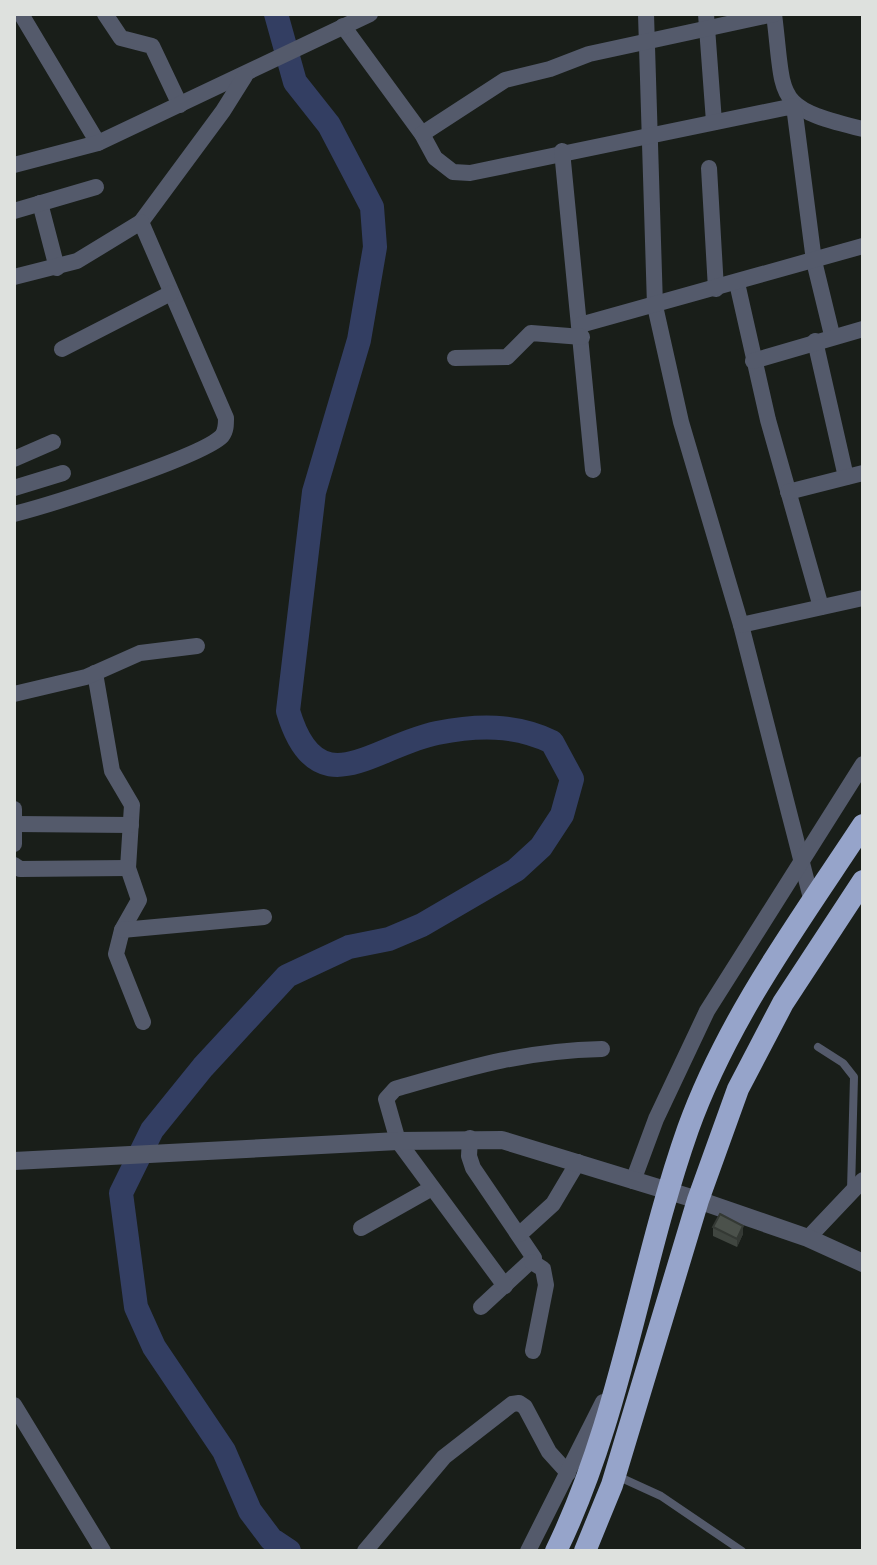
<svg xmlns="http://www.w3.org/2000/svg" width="877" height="1565" font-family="'Noto Sans',sans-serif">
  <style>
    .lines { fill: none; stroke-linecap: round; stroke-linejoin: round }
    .river { stroke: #333e62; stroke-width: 24 }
    .service { stroke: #545a6b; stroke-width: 8 }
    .minor { stroke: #545a6b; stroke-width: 16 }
    .tertiary { stroke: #545a6b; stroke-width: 18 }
    .trunk { stroke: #96a4ca; stroke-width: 22 }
    .wall { fill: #404640 }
    .shaded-wall { fill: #343934 }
    .building { fill: #4b514b; stroke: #343934; stroke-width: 2 }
  </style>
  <rect width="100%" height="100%" fill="#191e19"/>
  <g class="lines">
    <path class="river" d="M 276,14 L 295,82 L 329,125 L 372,207 L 375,247 L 359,340 L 314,492 L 288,711 C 317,809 373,746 437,733 C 477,725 515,724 552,742 L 572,779 L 562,815 L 541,847 L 516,870 L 422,925 L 389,939 L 349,947 L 287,976 L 203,1067 L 152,1130 L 121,1193 L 136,1307 L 154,1347 L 224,1451 L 250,1511 L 271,1539 L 289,1551"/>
    <g class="service">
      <polyline points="818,1047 843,1063 854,1077 851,1190"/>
      <polyline points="615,1475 661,1496 742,1551"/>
    </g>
    <g class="minor">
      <polyline points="21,14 98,143"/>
      <polyline points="105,14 121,38 152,46 180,105"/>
      <polyline points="646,14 655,306 681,422 741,625 812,902"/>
      <polyline points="706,14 714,122"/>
      <path d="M 774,14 C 785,101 772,107 863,129"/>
      <polyline points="343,26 422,134 435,158 453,172 470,173 794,106 814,261 832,335"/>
      <polyline points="422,134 505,80 550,69 589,54 774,14"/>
      <polyline points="562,151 593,470"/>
      <polyline points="14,165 98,143 370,14"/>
      <polyline points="709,168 716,289"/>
      <polyline points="40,203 57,268"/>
      <polyline points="14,211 96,187"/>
      <polyline points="141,222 223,111 245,76"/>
      <path d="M 14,277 L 77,261 L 141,222 L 226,418 C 226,425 226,431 222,436 C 202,457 49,505 14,514"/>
      <polyline points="737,283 768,420 821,607"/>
      <polyline points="580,325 863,246"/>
      <polyline points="815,341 846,477"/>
      <polyline points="62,349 171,293"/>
      <polyline points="455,358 507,357 531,333 582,337"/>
      <polyline points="753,361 863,329"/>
      <polyline points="14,459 53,442"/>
      <polyline points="14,488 63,473"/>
      <polyline points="788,492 863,473"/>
      <polyline points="741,625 863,598"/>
      <polyline points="95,673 112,771 132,805 128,868 139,900 122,930 116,954 143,1022"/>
      <polyline points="14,694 86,677 140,653 197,646"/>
      <polyline points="14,809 14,844"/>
      <polyline points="16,824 131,825"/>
      <polyline points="14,865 20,869 128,868"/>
      <polyline points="122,930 264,917"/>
      <polyline points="470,1138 469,1156 473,1168 534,1258 481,1307"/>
      <polyline points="633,1181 656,1119 707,1011 863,764"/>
      <polyline points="361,1228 432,1188"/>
      <polyline points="520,1234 553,1204 578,1162"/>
      <polyline points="808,1238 863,1180"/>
      <polyline points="532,1262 543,1269 546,1285 533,1351"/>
      <path d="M 505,1286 L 398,1141 L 386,1099 L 395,1089 C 471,1067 522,1051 602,1049"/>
      <polyline points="14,1405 103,1551"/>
      <polyline points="365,1551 444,1457 512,1404 519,1403 525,1407 549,1452 568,1473"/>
      <polyline points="528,1551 603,1402"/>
    </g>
    <polyline class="tertiary" points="14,1161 398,1141 502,1140 698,1200 808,1238 863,1263"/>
    <g class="trunk">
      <path d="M 556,1551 C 621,1418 639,1268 688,1129 C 728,1018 799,922 863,825"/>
      <polyline points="585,1551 612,1485 698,1200 738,1089 783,1003 863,881"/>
    </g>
  </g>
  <polygon class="wall" points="713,1227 743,1234 737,1247 713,1236"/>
  <polygon class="shaded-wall" points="743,1226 743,1234 737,1247 737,1239"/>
  <polygon class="building" points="720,1214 743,1226 737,1239 713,1227"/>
  <rect width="877" height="1565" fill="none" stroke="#dee1de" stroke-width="32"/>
</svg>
